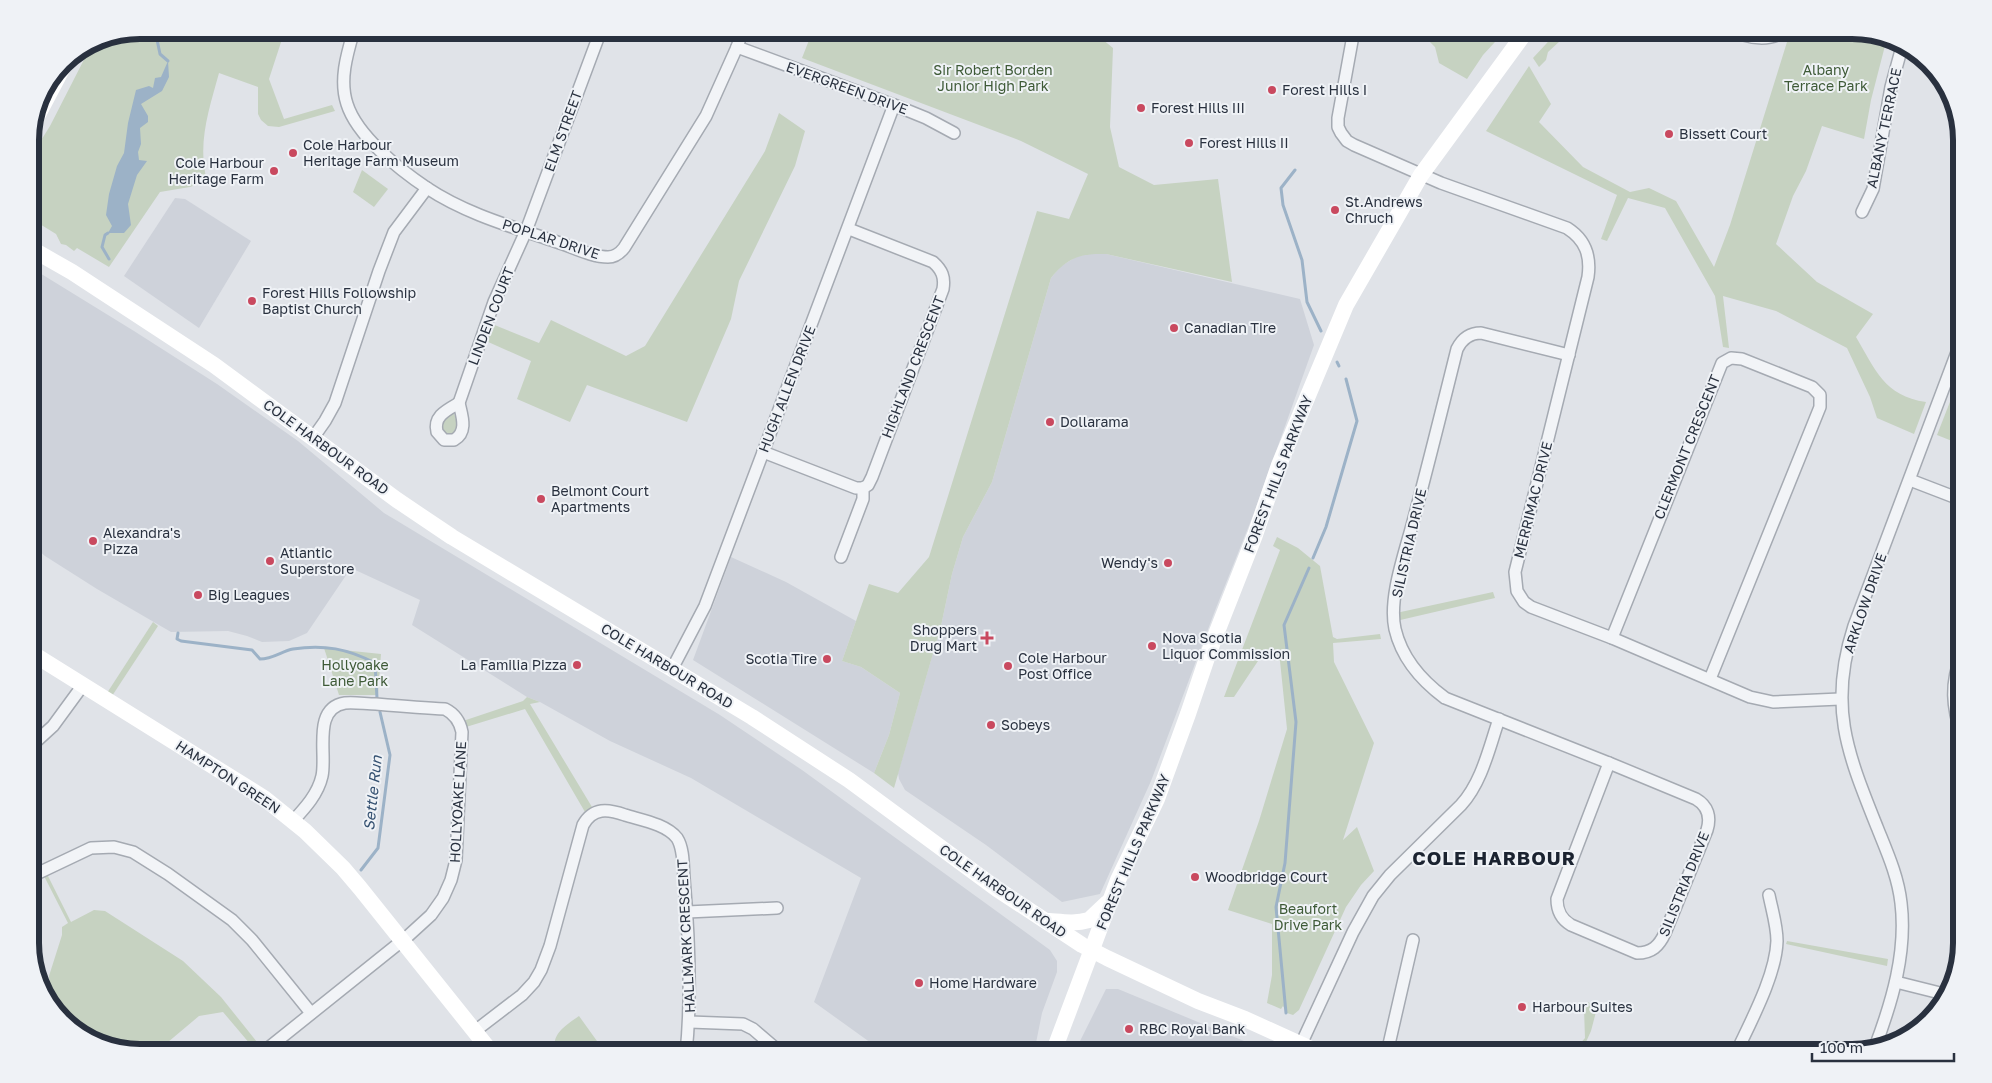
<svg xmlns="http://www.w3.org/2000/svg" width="1992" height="1083" font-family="'Golos Text',sans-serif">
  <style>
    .built { fill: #ced2da }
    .green { fill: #c6d2c1 }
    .water { fill: #9cb2c7 }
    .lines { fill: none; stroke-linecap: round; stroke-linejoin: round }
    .stream { stroke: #9cb2c7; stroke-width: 3 }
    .street-casing { stroke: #a5aab2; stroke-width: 14 }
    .street { stroke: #f2f4f7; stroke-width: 11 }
    .secondary { stroke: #fff; stroke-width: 16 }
    .poi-dot { fill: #c9495f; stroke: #eff2f6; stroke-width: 2 }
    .labels { text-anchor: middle; stroke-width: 4; stroke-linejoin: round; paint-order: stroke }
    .park-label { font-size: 14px; fill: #3e5a37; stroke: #eff2f6 }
    .street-label { font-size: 14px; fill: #29313f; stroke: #eff2f6 }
    .poi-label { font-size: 14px; fill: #29313f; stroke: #eff2f6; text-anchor: start }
    .water-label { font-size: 15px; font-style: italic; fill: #355171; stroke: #eff2f6 }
    .district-label { font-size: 19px; font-weight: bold; letter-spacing: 1px; fill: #1b2330; stroke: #eff2f6 }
    .rim { fill: none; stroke: #29313f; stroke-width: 6 }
  </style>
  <rect width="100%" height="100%" fill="#e0e3e8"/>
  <g class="built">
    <polygon points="175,198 185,199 251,241 199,328 124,276"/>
    <polygon points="1096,253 1106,254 1300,299 1314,345 1254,513 1216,608 1151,781 1100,894 1062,902 986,845 905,790 899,779 898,773 941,626 952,574 963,537 992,482 1051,278 1061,266 1078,256"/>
    <polygon points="30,267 134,331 217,384 298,441 384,513 720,715 802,770 1050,950 1057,961 1057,972 1042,1013 1034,1053 885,1053 814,1002 861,878 691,778 610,741 540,702 527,697 412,625 420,600 351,568 307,633 289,641 262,642 247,636 228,631 171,632 97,589 45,556 30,543"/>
    <polygon points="731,557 786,582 856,621 842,661 861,667 900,693 889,735 874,773 693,660"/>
    <polygon points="1106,989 1118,989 1273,1053 1086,1053 1076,1049"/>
  </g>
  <g class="green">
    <path d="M 139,30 L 285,30 L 269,79 L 284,119 L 332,105 L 335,111 L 279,127 L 268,126 L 261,120 L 258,114 L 258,87 L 219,73 C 209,110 197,143 207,181 L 190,187 L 160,192 L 109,267 L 77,248 L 74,251 L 66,245 L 61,244 L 56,234 L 30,218 L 30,158 L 50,126 L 93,42 L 98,38 Z"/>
    <path d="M 813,30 L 1091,30 L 1113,48 L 1110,127 L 1119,167 L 1154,185 L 1218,179 L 1232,282 L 1106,254 C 1081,253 1067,258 1051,278 L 992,482 L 963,537 L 952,574 L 941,626 L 894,788 L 874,773 L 889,735 L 900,693 L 861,667 L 842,661 L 869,584 L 898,593 L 929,557 L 1037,211 L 1069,219 L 1088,174 L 1021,141 L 802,58 Z"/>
    <polygon points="1410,30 1506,30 1483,55 1467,79 1439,63 1435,47 1422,34"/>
    <polygon points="1559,30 1572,30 1548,52 1546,60 1539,67 1533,58"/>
    <path d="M 1800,30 L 1853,30 L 1887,38 L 1871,100 L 1864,139 L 1822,126 L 1806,171 L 1793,196 L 1776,244 L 1817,282 L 1873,314 L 1856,337 C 1875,369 1884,396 1926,402 L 1914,434 L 1877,418 L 1870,397 L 1847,348 L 1776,311 L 1723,296 L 1729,348 L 1723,347 L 1715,296 L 1665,208 L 1628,198 L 1607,241 L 1601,239 L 1617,195 L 1486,131 L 1529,66 L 1551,104 L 1539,122 L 1583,167 L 1630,192 L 1649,188 L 1676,201 L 1714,267 L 1730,225 L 1787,42 Z"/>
    <polygon points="779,113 805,131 795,166 739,281 731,319 687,422 587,385 570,422 517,399 531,361 486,341 492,324 539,343 551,320 626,356 645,346 765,151"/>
    <polygon points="362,170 388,189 374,207 353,192"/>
    <polygon points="1962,371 1962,445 1937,435"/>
    <polygon points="453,410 458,426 454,434 448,438 440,431 443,417"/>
    <polygon points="1277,537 1298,548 1320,566 1333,637 1337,639 1380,634 1381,639 1333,643 1334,662 1374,743 1343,840 1357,827 1374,871 1361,885 1346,907 1299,1010 1293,1015 1287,1013 1283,1006 1281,1009 1267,1003 1272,975 1272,924 1228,910 1259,821 1287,729 1280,661 1260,658 1234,697 1224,697 1280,550 1273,546"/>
    <polygon points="1493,592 1495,598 1396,621 1396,613"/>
    <polygon points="153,622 158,626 112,696 107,693"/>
    <polygon points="324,648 381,654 378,695 339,695"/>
    <polygon points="527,697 540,702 530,704 592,807 585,812 525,709 466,727 463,721 523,701"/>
    <polygon points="47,874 71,922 94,910 105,911 183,961 221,997 261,1047 256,1051 223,1012 199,1016 155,1053 139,1053 91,1042 51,1007 49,976 62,935 62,927 68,923 44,876"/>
    <polygon points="1787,941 1888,959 1887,966 1786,944"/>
    <polygon points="1588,1002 1597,1008 1591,1031 1581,1053 1572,1053 1585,1038 1584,1009"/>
    <path d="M 579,1016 L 602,1048 L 604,1053 L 557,1053 C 548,1036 566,1025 579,1016 Z"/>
  </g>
  <polygon class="water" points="168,61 169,77 162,91 141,104 148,116 148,122 140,128 141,144 138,152 139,160 147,161 137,175 128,204 131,225 124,233 108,233 112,226 106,215 109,194 117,166 124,153 128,123 136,90 149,86 153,88 155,78 161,77"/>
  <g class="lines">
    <g class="stream">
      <polyline points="155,30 160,54 168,61"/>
      <polyline points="1295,170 1281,188 1283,205 1302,260 1307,302 1321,331"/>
      <polyline points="108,233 105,235 102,247 109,259"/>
      <polyline points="1337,362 1339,366"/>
      <polyline points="1313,558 1326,527 1357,421 1346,379"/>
      <path d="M 178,633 L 177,639 L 181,641 L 252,650 L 260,659 C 273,659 282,651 293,649 C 324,644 348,649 375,663 L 377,698"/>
      <polyline points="361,870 378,848 390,755 380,712"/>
      <polyline points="1286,1013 1276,907 1285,863 1296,722 1284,625 1309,568"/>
    </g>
    <g class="street-casing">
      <g id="street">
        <path d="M 354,30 C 347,54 339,80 347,104 C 357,136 400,170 427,188 C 466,214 513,227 557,242 C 573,247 591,257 608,257 C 615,257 620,253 624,248 L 706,116 L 737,47 L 743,30"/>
        <polyline points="434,30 453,34 469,30"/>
        <path d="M 1354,30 L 1338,118 L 1338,127 L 1341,133 L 1347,141 L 1354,145 L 1441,183 L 1567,228 C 1586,240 1591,256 1588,277 L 1515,572 L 1517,591 L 1524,602 L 1531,607 L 1612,638 L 1750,697 L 1773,702 L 1840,699"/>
        <path d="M 1733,30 C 1748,39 1771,42 1786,30"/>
        <polyline points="737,47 894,105 926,118 954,133"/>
        <polyline points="1862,212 1873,189 1891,87 1903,43"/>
        <path d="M 849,229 L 933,262 C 942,270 945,277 943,289 L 872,477 L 868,485 L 863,488"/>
        <path d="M 1569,355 L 1481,333 C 1469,333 1462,339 1457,349 C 1443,405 1429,462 1414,518 C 1406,550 1388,597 1395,629 C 1402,659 1422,681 1445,698 L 1609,763"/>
        <polyline points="459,403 494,302 526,231 601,30"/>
        <path d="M 459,403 C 462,416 468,432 454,440 L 444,440 L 437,432 C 433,416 447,410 459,403 Z"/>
        <polyline points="313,438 325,421 335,403 379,271 394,232 427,188"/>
        <polyline points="763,452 856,488 863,488"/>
        <polyline points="1910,480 1962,500"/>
        <polyline points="841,557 863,499 863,488"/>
        <polyline points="1612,638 1722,363 1731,358 1742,359 1812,387 1820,395 1820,407 1710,679"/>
        <path d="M 1962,654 C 1950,683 1952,707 1962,736"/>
        <polyline points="672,669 705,606 894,105"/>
        <polyline points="30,747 53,726 83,685"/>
        <path d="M 1609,763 L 1696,799 C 1708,806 1711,817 1707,830 L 1665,933 C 1659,946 1652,953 1637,953 L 1571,925 C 1561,919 1557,911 1557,899 Z"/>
        <polyline points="30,877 91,848 114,847 133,852 168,874 232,920 252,940 311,1013"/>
        <polyline points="687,912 777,908"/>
        <polyline points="1896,982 1948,995"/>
        <polyline points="690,1022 743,1024 753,1029 781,1053"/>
        <path d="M 475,1031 L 522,995 L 534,982 L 541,970 L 550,946 L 583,825 C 593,807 608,809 625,815 C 641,820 666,824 677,838 C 684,849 683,866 684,878 C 689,936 692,996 686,1053"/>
        <path d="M 1875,1047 C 1892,1002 1907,952 1901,903 C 1898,876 1887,852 1877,827 C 1847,752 1828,706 1854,626 L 1962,339"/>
        <path d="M 262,1053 L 408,936 L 431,915 L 443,898 L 451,880 L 456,860 L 462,732 C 460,722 455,714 445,709 C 422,708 399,706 376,704 C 366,704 355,702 345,703 C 312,708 327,754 322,776 C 318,794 305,808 293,821"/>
        <path d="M 1297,1053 L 1353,932 L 1373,896 L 1390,875 L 1461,805 C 1482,782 1489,748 1499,719"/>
        <polyline points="1387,1053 1413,940"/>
        <path d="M 1736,1053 C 1751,1021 1776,975 1777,941 C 1777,926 1772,910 1769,895"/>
      </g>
    </g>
    <use href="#street" class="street"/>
    <g class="secondary">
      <polyline points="32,126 68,58"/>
      <polyline points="30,248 72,272 214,365 397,500 452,537 752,717 849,780 997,889 1082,945 1107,958 1198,1001 1245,1019 1320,1053"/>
      <polyline points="30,652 264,798 305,831 343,868 360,888 492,1053"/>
      <path d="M 1049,921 C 1063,922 1075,924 1089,920 L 1107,903"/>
      <polyline points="1053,1053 1118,880 1157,799 1188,714 1209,652 1255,535 1279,465 1346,305 1421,175 1527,30"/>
    </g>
  </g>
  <g class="poi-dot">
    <circle cx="1272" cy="90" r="5"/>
    <circle cx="1141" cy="108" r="5"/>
    <circle cx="1669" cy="134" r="5"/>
    <circle cx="1189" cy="143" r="5"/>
    <circle cx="293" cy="153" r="5"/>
    <circle cx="274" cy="171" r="5"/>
    <circle cx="1335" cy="210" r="5"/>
    <circle cx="252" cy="301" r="5"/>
    <circle cx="1174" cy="328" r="5"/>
    <circle cx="1050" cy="422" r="5"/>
    <circle cx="541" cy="499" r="5"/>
    <circle cx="93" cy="541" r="5"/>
    <circle cx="270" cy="561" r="5"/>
    <circle cx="1168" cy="563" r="5"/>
    <circle cx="198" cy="595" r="5"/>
    <path d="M984.5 630.5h5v5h5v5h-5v5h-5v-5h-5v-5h5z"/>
    <circle cx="1152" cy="646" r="5"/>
    <circle cx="827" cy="659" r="5"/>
    <circle cx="577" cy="665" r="5"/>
    <circle cx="1008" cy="666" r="5"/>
    <circle cx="991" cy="725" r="5"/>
    <circle cx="1195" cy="877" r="5"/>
    <circle cx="919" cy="983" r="5"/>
    <circle cx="1522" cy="1007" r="5"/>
    <circle cx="1129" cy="1029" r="5"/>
  </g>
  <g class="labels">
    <g class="park-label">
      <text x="993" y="75">Sir Robert Borden<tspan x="993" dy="16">Junior High Park</tspan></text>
      <text x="1826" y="75">Albany<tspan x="1826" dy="16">Terrace Park</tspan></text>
      <text x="355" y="670">Hollyoake<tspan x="355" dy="16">Lane Park</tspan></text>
      <text x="1308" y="914">Beaufort<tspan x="1308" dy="16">Drive Park</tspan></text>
    </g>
    <g class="street-label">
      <text transform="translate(847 88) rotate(20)" y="5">EVERGREEN DRIVE</text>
      <text transform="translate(1884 128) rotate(-78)" y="5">ALBANY TERRACE</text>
      <text transform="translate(563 131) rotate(-70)" y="5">ELM STREET</text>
      <text transform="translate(551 239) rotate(18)" y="5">POPLAR DRIVE</text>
      <text transform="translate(491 316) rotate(-69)" y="5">LINDEN COURT</text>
      <text transform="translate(913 367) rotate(-69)" y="5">HIGHLAND CRESCENT</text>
      <text transform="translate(787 389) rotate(-69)" y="5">HUGH ALLEN DRIVE</text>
      <text transform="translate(326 447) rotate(36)" y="5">COLE HARBOUR ROAD</text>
      <text transform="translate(1687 447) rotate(-68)" y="5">CLERMONT CRESCENT</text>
      <text transform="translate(1278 474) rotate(-69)" y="5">FOREST HILLS PARKWAY</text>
      <text transform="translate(1533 500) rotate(-76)" y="5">MERRIMAC DRIVE</text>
      <text transform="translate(1409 543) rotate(-77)" y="5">SILISTRIA DRIVE</text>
      <text transform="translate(1865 603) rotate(-71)" y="5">ARKLOW DRIVE</text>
      <text transform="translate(667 666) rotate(31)" y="5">COLE HARBOUR ROAD</text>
      <text transform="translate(228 777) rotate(33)" y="5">HAMPTON GREEN</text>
      <text transform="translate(458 802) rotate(-87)" y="5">HOLLYOAKE LANE</text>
      <text transform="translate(1133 852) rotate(-67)" y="5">FOREST HILLS PARKWAY</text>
      <text transform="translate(1684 884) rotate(-68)" y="5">SILISTRIA DRIVE</text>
      <text transform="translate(1003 891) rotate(35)" y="5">COLE HARBOUR ROAD</text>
      <text transform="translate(686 936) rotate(-93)" y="5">HALLMARK CRESCENT</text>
    </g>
    <g class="poi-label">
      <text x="1282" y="95">Forest Hills I</text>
      <text x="1151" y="113">Forest Hills III</text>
      <text x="1679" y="139">Bissett Court</text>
      <text x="1199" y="148">Forest Hills II</text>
      <text x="303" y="150">Cole Harbour<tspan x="303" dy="16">Heritage Farm Museum</tspan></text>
      <text x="264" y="168" text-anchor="end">Cole Harbour<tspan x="264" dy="16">Heritage Farm</tspan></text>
      <text x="1345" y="207">St.Andrews<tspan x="1345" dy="16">Chruch</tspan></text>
      <text x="262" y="298">Forest Hills Followship<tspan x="262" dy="16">Baptist Church</tspan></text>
      <text x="1184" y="333">Canadian Tire</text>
      <text x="1060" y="427">Dollarama</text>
      <text x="551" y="496">Belmont Court<tspan x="551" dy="16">Apartments</tspan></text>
      <text x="103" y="538">Alexandra's<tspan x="103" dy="16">Pizza</tspan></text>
      <text x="280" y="558">Atlantic<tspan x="280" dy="16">Superstore</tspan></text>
      <text x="1158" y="568" text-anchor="end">Wendy's</text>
      <text x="208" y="600">Big Leagues</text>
      <text x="977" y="635" text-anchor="end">Shoppers<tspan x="977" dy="16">Drug Mart</tspan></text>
      <text x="1162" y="643">Nova Scotia<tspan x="1162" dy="16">Liquor Commission</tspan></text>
      <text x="1018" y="663">Cole Harbour<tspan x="1018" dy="16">Post Office</tspan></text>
      <text x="817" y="664" text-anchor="end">Scotia Tire</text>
      <text x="567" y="670" text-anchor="end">La Familia Pizza</text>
      <text x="1001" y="730">Sobeys</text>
      <text x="1205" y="882">Woodbridge Court</text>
      <text x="929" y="988">Home Hardware</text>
      <text x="1532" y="1012">Harbour Suites</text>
      <text x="1139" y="1034">RBC Royal Bank</text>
    </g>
    <g class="water-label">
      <text transform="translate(373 793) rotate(-84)" y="5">Settle Run</text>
    </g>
    <g class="district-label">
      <text x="1494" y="865">COLE HARBOUR</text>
    </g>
  </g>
  <path d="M0 0H1992V1083H0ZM140 39H1852A101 101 0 0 1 1953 140V943A101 101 0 0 1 1852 1044H140A101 101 0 0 1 39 943V140A101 101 0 0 1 140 39Z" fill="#eff2f6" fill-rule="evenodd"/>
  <path class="rim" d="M140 39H1852A101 101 0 0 1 1953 140V943A101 101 0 0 1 1852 1044H140A101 101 0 0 1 39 943V140A101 101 0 0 1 140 39Z"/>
  <path d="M1812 1053v8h142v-8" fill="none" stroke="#29313f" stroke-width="2.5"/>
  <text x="1820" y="1053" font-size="15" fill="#29313f" stroke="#eff2f6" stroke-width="4" paint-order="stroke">100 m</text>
</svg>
